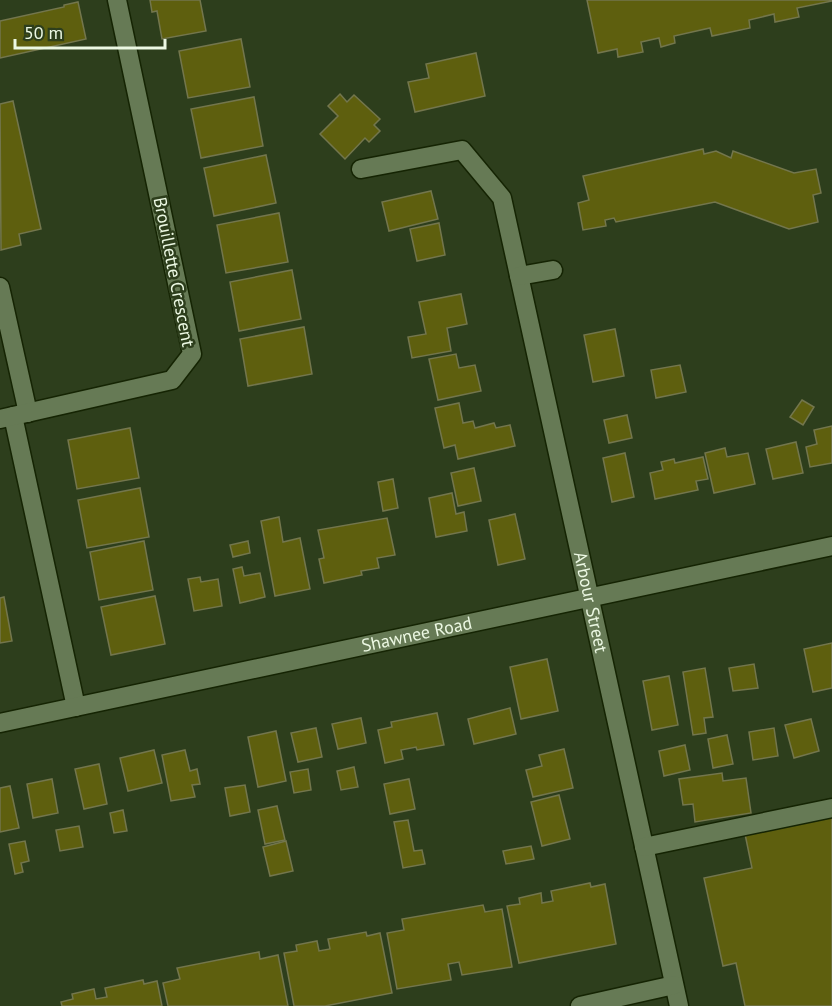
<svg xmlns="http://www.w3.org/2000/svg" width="832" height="1006" font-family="'PT Sans',sans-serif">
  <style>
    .building { fill: #5e5f0e; stroke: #73764d; stroke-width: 1.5 }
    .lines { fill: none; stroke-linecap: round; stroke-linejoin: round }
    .minor-casing { stroke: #152403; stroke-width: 21 }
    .minor { stroke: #667a55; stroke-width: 18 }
    .labels { text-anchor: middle; stroke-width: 5; stroke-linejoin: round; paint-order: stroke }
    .street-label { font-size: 18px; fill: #ecf8e3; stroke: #2d3e1c }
  </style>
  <rect width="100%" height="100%" fill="#2d3e1c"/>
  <g class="building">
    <polygon points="150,0 200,0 206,31 162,39 157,11 152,12"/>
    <polygon points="587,0 832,0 832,1 797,8 799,17 775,22 774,14 749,20 750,28 712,36 710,28 674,36 675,43 661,47 659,38 641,42 643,52 618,57 617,49 598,53"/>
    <polygon points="78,2 86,39 0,58 0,21 64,7 64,5"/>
    <polygon points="241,39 250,87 188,98 179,51"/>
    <polygon points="476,53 485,96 415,112 408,82 429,78 426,64"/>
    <polygon points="340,94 347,102 354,95 380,119 374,125 380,131 369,142 365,138 345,159 320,134 338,116 328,106"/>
    <polygon points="254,97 263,146 201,158 191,109"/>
    <polygon points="13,101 41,229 19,234 21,245 1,250 0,104"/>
    <polygon points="703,149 704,154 716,151 731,158 733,151 794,173 816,169 821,193 813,195 818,222 789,229 715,202 616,222 614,218 605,220 606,226 583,230 578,203 589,200 583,176"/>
    <polygon points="266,155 276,203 214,216 204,168"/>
    <polygon points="431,191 438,219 389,231 382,202"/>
    <polygon points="279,213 288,262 226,273 217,225"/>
    <polygon points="439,223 445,255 417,261 410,229"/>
    <polygon points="292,270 301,319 239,331 230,282"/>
    <polygon points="461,294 467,324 447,328 451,351 412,358 408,337 426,334 419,302"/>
    <polygon points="304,327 312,374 248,386 240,339"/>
    <polygon points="615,329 624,376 593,382 584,335"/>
    <polygon points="456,354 459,368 475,365 481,391 438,400 429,359"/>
    <polygon points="680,365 686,392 656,398 651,370"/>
    <polygon points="802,400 814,407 803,425 790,417"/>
    <polygon points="459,403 463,423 473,421 475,428 494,423 496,428 510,425 515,446 458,459 455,445 444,448 435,408"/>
    <polygon points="627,415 632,438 609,443 604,420"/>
    <polygon points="832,426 832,463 810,467 806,447 817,444 814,430"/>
    <polygon points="130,428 139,478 77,489 68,440"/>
    <polygon points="796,442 803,473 773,479 766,449"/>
    <polygon points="725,448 727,457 748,453 755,484 714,493 705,453"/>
    <polygon points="625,453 634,497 612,502 603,458"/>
    <polygon points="703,457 708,479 696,481 698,490 655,499 650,473 663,470 661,462 674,459 675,463"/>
    <polygon points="474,468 481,501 458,506 451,473"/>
    <polygon points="393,479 398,508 383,511 378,482"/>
    <polygon points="140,488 149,537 87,548 78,500"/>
    <polygon points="452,493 456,514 464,512 467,531 436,537 429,498"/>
    <polygon points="515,514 525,559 498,565 489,520"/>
    <polygon points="279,517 283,542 300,538 310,589 275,596 261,521"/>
    <polygon points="387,518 395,555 377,558 379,568 361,571 362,575 324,583 319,559 324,558 318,530"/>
    <polygon points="144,541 153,590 99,600 90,552"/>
    <polygon points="248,541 250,553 233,557 230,545"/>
    <polygon points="242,567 244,576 260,573 265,597 240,603 233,569"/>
    <polygon points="200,577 201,582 218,579 222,606 194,611 188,579"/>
    <polygon points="155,596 165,644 111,655 101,607"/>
    <polygon points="4,597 12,641 0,643 0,598"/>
    <polygon points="832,643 832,688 813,692 804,649"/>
    <polygon points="547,659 558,711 521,719 510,667"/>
    <polygon points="754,664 758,688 733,691 729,668"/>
    <polygon points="705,668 713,717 704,718 706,733 693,735 683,672"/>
    <polygon points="669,676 678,725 652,730 643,681"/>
    <polygon points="510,708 516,734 474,744 468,719"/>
    <polygon points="437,713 444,745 417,750 416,747 401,750 403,759 385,763 378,730 392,727 391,722"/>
    <polygon points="361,718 366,743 338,749 332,724"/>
    <polygon points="811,719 819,751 794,758 785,725"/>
    <polygon points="316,728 322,757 298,762 291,733"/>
    <polygon points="774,728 778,756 753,760 749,732"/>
    <polygon points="276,731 286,781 258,787 248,737"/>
    <polygon points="727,735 733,764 713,768 708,739"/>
    <polygon points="685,745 690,770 664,776 659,751"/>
    <polygon points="564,749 573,788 533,797 526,770 542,766 539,755"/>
    <polygon points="154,750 162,783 128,791 120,758"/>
    <polygon points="185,750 190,771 197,769 200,784 192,785 195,797 171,801 162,755"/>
    <polygon points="99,764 107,804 84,809 75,769"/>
    <polygon points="354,767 358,787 341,790 337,771"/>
    <polygon points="308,769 311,790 294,793 290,772"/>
    <polygon points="722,773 723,781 746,778 751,813 695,822 693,804 683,805 679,779"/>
    <polygon points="52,779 58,813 33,818 27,784"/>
    <polygon points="409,779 415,809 390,814 384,784"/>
    <polygon points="245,785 250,812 230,816 225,788"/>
    <polygon points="10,786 19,828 0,832 0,788"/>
    <polygon points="559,795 570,839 542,846 531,802"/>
    <polygon points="277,806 285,840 265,844 258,810"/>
    <polygon points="123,810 127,831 114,833 110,813"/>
    <polygon points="832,815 832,1006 745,1006 736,963 723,966 704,878 752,868 745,834"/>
    <polygon points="408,820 414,851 422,850 425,864 403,868 394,822"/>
    <polygon points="79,826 83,847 60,851 56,830"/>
    <polygon points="25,841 29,861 21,863 23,872 15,874 9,844"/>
    <polygon points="286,841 293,871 270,876 263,847"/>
    <polygon points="531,846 534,859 506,864 503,851"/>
    <polygon points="590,883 591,887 605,884 616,944 519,963 507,906 520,904 519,898 541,893 542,903 553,901 551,891"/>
    <polygon points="483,905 485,912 502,909 512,967 462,975 459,962 448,964 451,980 397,989 387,933 404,930 402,919"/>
    <polygon points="366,932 367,936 380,933 392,993 325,1006 294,1006 284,953 297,951 296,945 317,941 319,951 330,949 328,939"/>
    <polygon points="259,952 260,959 278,955 288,1006 168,1006 163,983 180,979 177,968"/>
    <polygon points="143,980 144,984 157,981 162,1006 62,1006 61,1002 73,999 72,994 94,989 96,999 107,997 105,988"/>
  </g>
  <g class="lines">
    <g class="minor-casing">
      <g id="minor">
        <path id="s1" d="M 361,169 L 462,150 L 502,198 L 679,1006"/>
        <polyline points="519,276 553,270"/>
        <polyline points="0,287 28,413"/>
        <polyline points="13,416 76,707"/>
        <polyline points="0,419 172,380 192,354 117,0"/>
        <path id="s2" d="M 0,723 L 832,546"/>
        <polyline points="644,847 832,808"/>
        <polyline points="580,1006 674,985"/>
      </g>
    </g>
    <use href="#minor" class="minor"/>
  </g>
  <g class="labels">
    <g class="street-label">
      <text transform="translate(174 272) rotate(79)" y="6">Brouillette Crescent</text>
      <text dy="6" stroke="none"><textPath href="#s1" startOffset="579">Arbour Street</textPath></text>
      <text dy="6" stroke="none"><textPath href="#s2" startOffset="426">Shawnee Road</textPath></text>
    </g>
  </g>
  <path d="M15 39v9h150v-9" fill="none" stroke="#ecf8e3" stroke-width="3"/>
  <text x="24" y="39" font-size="18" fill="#ecf8e3" stroke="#2d3e1c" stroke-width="4.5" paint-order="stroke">50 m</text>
</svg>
